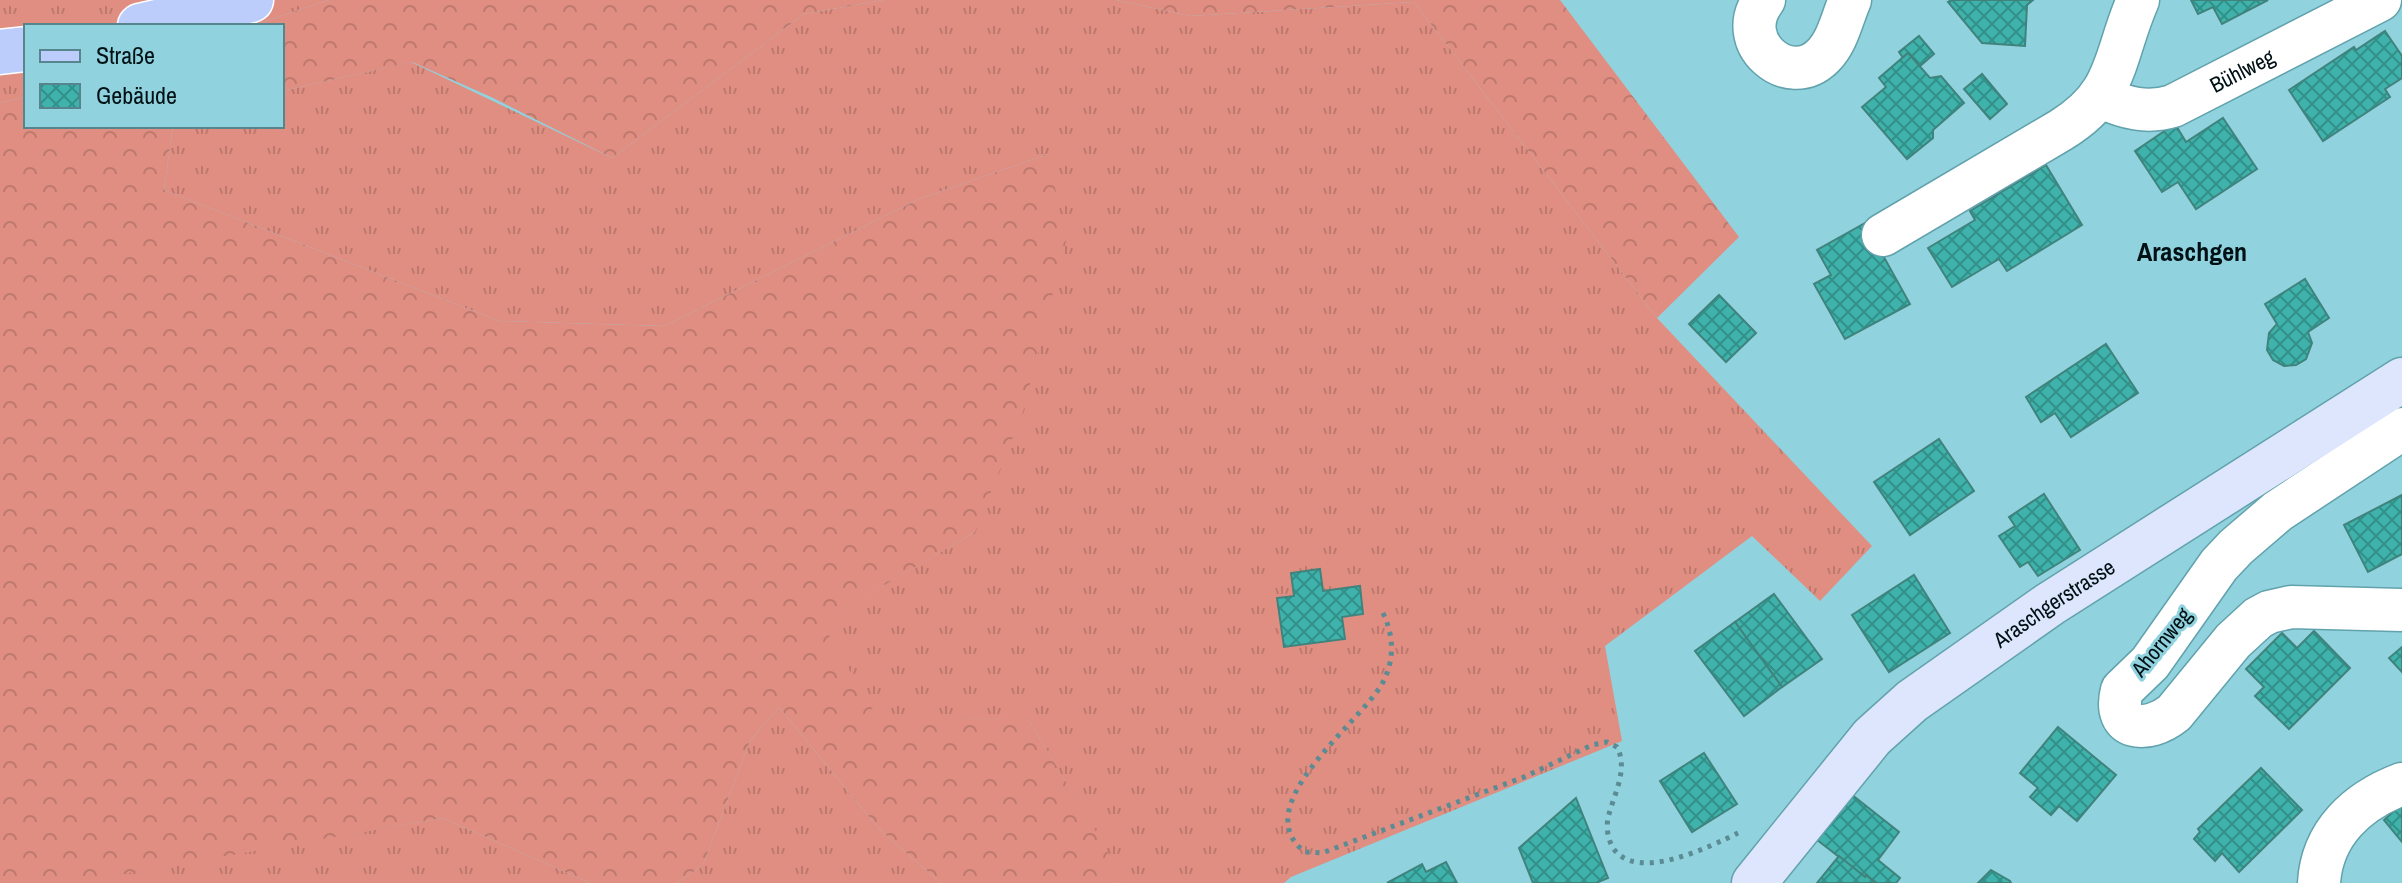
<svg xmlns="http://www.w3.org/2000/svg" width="2402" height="883" font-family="'Archivo Narrow',sans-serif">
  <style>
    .grass { fill: url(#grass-tufts) }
    .forest { fill: url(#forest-crowns) }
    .building { fill: url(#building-cross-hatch); stroke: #40837d; stroke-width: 2 }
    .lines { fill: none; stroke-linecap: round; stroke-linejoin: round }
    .street-casing { stroke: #61a2ac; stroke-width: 45 }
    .secondary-casing { stroke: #61a2ac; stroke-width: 47 }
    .primary-casing { stroke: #fff; stroke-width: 47 }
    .path { stroke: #5b8b93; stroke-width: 5; stroke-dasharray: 4 6; stroke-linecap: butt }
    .street { stroke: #fff; stroke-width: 42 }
    .secondary { stroke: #dee6fd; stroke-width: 44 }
    .primary { stroke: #bccdfb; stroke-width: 44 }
    .labels { text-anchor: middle; stroke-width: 6; stroke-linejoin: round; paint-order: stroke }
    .street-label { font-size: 22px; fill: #001115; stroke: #90d2dd }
    .quarter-label { font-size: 26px; font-weight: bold; fill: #001115; stroke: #90d2dd }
  </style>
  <defs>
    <pattern id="grass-tufts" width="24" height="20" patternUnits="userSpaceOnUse" patternTransform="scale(2)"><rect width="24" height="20" fill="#e08e82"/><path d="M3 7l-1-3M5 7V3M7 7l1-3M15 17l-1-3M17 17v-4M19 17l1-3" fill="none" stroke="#be796f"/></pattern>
    <pattern id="forest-crowns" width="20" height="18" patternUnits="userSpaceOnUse" patternTransform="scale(2)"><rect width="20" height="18" fill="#e08e82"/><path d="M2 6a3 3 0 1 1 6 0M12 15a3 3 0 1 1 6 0" fill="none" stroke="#be796f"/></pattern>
    <pattern id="building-cross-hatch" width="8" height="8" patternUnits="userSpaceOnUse" patternTransform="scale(2)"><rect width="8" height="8" fill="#3fb3ab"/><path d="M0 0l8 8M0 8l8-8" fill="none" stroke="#32908a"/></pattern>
  </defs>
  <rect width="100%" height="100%" fill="#90d2dd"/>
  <g class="grass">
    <polygon points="0,0 329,0 251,26 26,26 26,97 0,103"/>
    <polygon points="883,0 1116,0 1190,16 1414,2 1657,318 1872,546 1820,601 1752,536 1605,646 1622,741 1291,877 1284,883 1117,883 1124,880 1028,719 876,718 820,622 975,532 1048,154 919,199 665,326 499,321 164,190 173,126 282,126 282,91 411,62 612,158 804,14"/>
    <polygon points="779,707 880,830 941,883 677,883 703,865 750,741"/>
    <polygon points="443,818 590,883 71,883 71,881"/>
  </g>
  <g class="forest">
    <polygon points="329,0 883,0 804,14 612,158 491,97 412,62 282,91 282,26 251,26"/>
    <polygon points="1116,0 1560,0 1739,237 1657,318 1414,2 1190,16"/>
    <polygon points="26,97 26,126 173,126 164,190 499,321 665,326 919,199 1048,154 1066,241 1023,412 975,532 821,622 877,717 1028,719 1125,880 1117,883 941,883 880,830 779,707 750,741 703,865 677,883 590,883 443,818 71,883 0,883 0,103"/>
  </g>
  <g class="building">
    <polygon points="1951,0 2033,0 2027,5 2025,46 1982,43 1948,2"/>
    <polygon points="2191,0 2268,0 2222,24 2213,7 2198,14"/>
    <polygon points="2385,31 2402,56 2402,78 2385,89 2390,97 2323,141 2289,90 2354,47 2356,50"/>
    <polygon points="1919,36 1934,54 1920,66 1908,53 1903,58 1899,52"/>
    <polygon points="1908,53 1930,78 1941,76 1964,103 1933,130 1933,138 1907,159 1862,107 1886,87 1879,78"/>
    <polygon points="1982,74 2007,104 1990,119 1964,89"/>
    <polygon points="2223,118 2257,169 2196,209 2178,182 2162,192 2135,151 2175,124 2186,142"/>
    <polygon points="2046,165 2082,225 2007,271 1999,259 1952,287 1928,248 1975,220 1970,211"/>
    <polygon points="1865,223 1910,304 1845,339 1814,284 1831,275 1817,250"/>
    <polygon points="2305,279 2329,318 2308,332 2312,343 2306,359 2296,365 2284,366 2273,360 2267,350 2269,333 2277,324 2265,304"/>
    <polygon points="1719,295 1756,333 1726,362 1689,324"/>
    <polygon points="2106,344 2138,393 2071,437 2055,413 2041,422 2026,397"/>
    <polygon points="1939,439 1974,491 1910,535 1874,482"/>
    <polygon points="2044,494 2080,550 2038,576 2028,562 2020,567 1999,536 2015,526 2009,517"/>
    <polygon points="2402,495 2402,554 2368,572 2344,525"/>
    <polygon points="1320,569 1323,591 1360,586 1363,614 1342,617 1345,639 1284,647 1277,598 1294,596 1291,573"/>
    <polygon points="1914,575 1950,633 1889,672 1852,615"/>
    <polygon points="1774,594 1822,659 1782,687 1735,622"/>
    <polygon points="1735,622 1782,687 1744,716 1695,651"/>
    <polygon points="2314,631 2350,668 2289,729 2255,696 2264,687 2246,669 2282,633 2297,648"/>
    <polygon points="2402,647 2402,672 2389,658"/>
    <polygon points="2058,727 2116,775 2077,821 2059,806 2051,815 2030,797 2038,788 2020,773"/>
    <polygon points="1704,753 1737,804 1692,832 1660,781"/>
    <polygon points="2261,768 2302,810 2239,872 2222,853 2215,861 2194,839 2200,832 2198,829"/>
    <polygon points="1851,794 1899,832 1878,860 1900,878 1896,883 1877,883 1866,875 1865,877 1816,839"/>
    <polygon points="1576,798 1608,878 1596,883 1533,883 1519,848"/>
    <polygon points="2402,804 2402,842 2384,820"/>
    <polygon points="1839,856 1865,877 1866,875 1876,883 1817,883"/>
    <polygon points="1446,862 1457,883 1387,883 1422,864 1426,872"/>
    <polygon points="1991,870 2010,881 2011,883 1978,883"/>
  </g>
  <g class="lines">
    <g class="street-casing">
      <g id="street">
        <path d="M 1764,0 C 1732,41 1788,91 1823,56 C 1838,41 1842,18 1850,0"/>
        <path id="s1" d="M 2101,97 C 2125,108 2147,114 2173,106 L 2380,0"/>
        <path d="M 1883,235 L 2061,130 C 2120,94 2113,57 2138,0"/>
        <path d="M 2402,429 L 2278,511 L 2236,547 L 2219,565 L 2150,663 L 2122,690 C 2111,732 2148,734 2174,713 L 2233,641 L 2258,618 L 2269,612 L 2291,607 L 2402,610"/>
        <path d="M 2319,883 C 2322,833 2357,801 2402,784"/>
      </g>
    </g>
    <g class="secondary-casing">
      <g id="secondary">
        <path id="s2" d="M 1754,883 L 1872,737 L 1912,701 L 2050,604 L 2402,380"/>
      </g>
    </g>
    <g class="primary-casing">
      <g id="primary">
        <polyline points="140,26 251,0"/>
        <polyline points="0,52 26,49"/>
      </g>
    </g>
    <path class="path" d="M 1383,613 C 1394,636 1395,660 1382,684 C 1360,723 1245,807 1305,852 L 1322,853 L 1524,777 L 1592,745 L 1607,742 L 1617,747 C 1629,770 1613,796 1608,818 C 1606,829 1608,839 1613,848 C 1637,883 1709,847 1738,833"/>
    <use href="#street" class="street"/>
    <use href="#secondary" class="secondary"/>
    <use href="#primary" class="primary"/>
  </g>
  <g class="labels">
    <g class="street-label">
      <text dy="8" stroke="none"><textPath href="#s1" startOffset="152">Bühlweg</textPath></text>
      <text dy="8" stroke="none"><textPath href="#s2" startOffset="414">Araschgerstrasse</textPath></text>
      <text transform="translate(2161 642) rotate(-51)" y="8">Ahornweg</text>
    </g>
    <g class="quarter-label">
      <text x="2192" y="261">Araschgen</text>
    </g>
  </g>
  <rect x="24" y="24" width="260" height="104" fill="#90d2dd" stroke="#56858d" stroke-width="2"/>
  <rect x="40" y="50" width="40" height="12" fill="#bccdfb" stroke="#56858d" stroke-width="2"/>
  <text x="96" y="64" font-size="24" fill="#001115">Straße</text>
  <rect x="40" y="84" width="40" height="24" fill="url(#building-cross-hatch)" stroke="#56858d" stroke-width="2"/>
  <text x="96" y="104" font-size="24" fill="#001115">Gebäude</text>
</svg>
